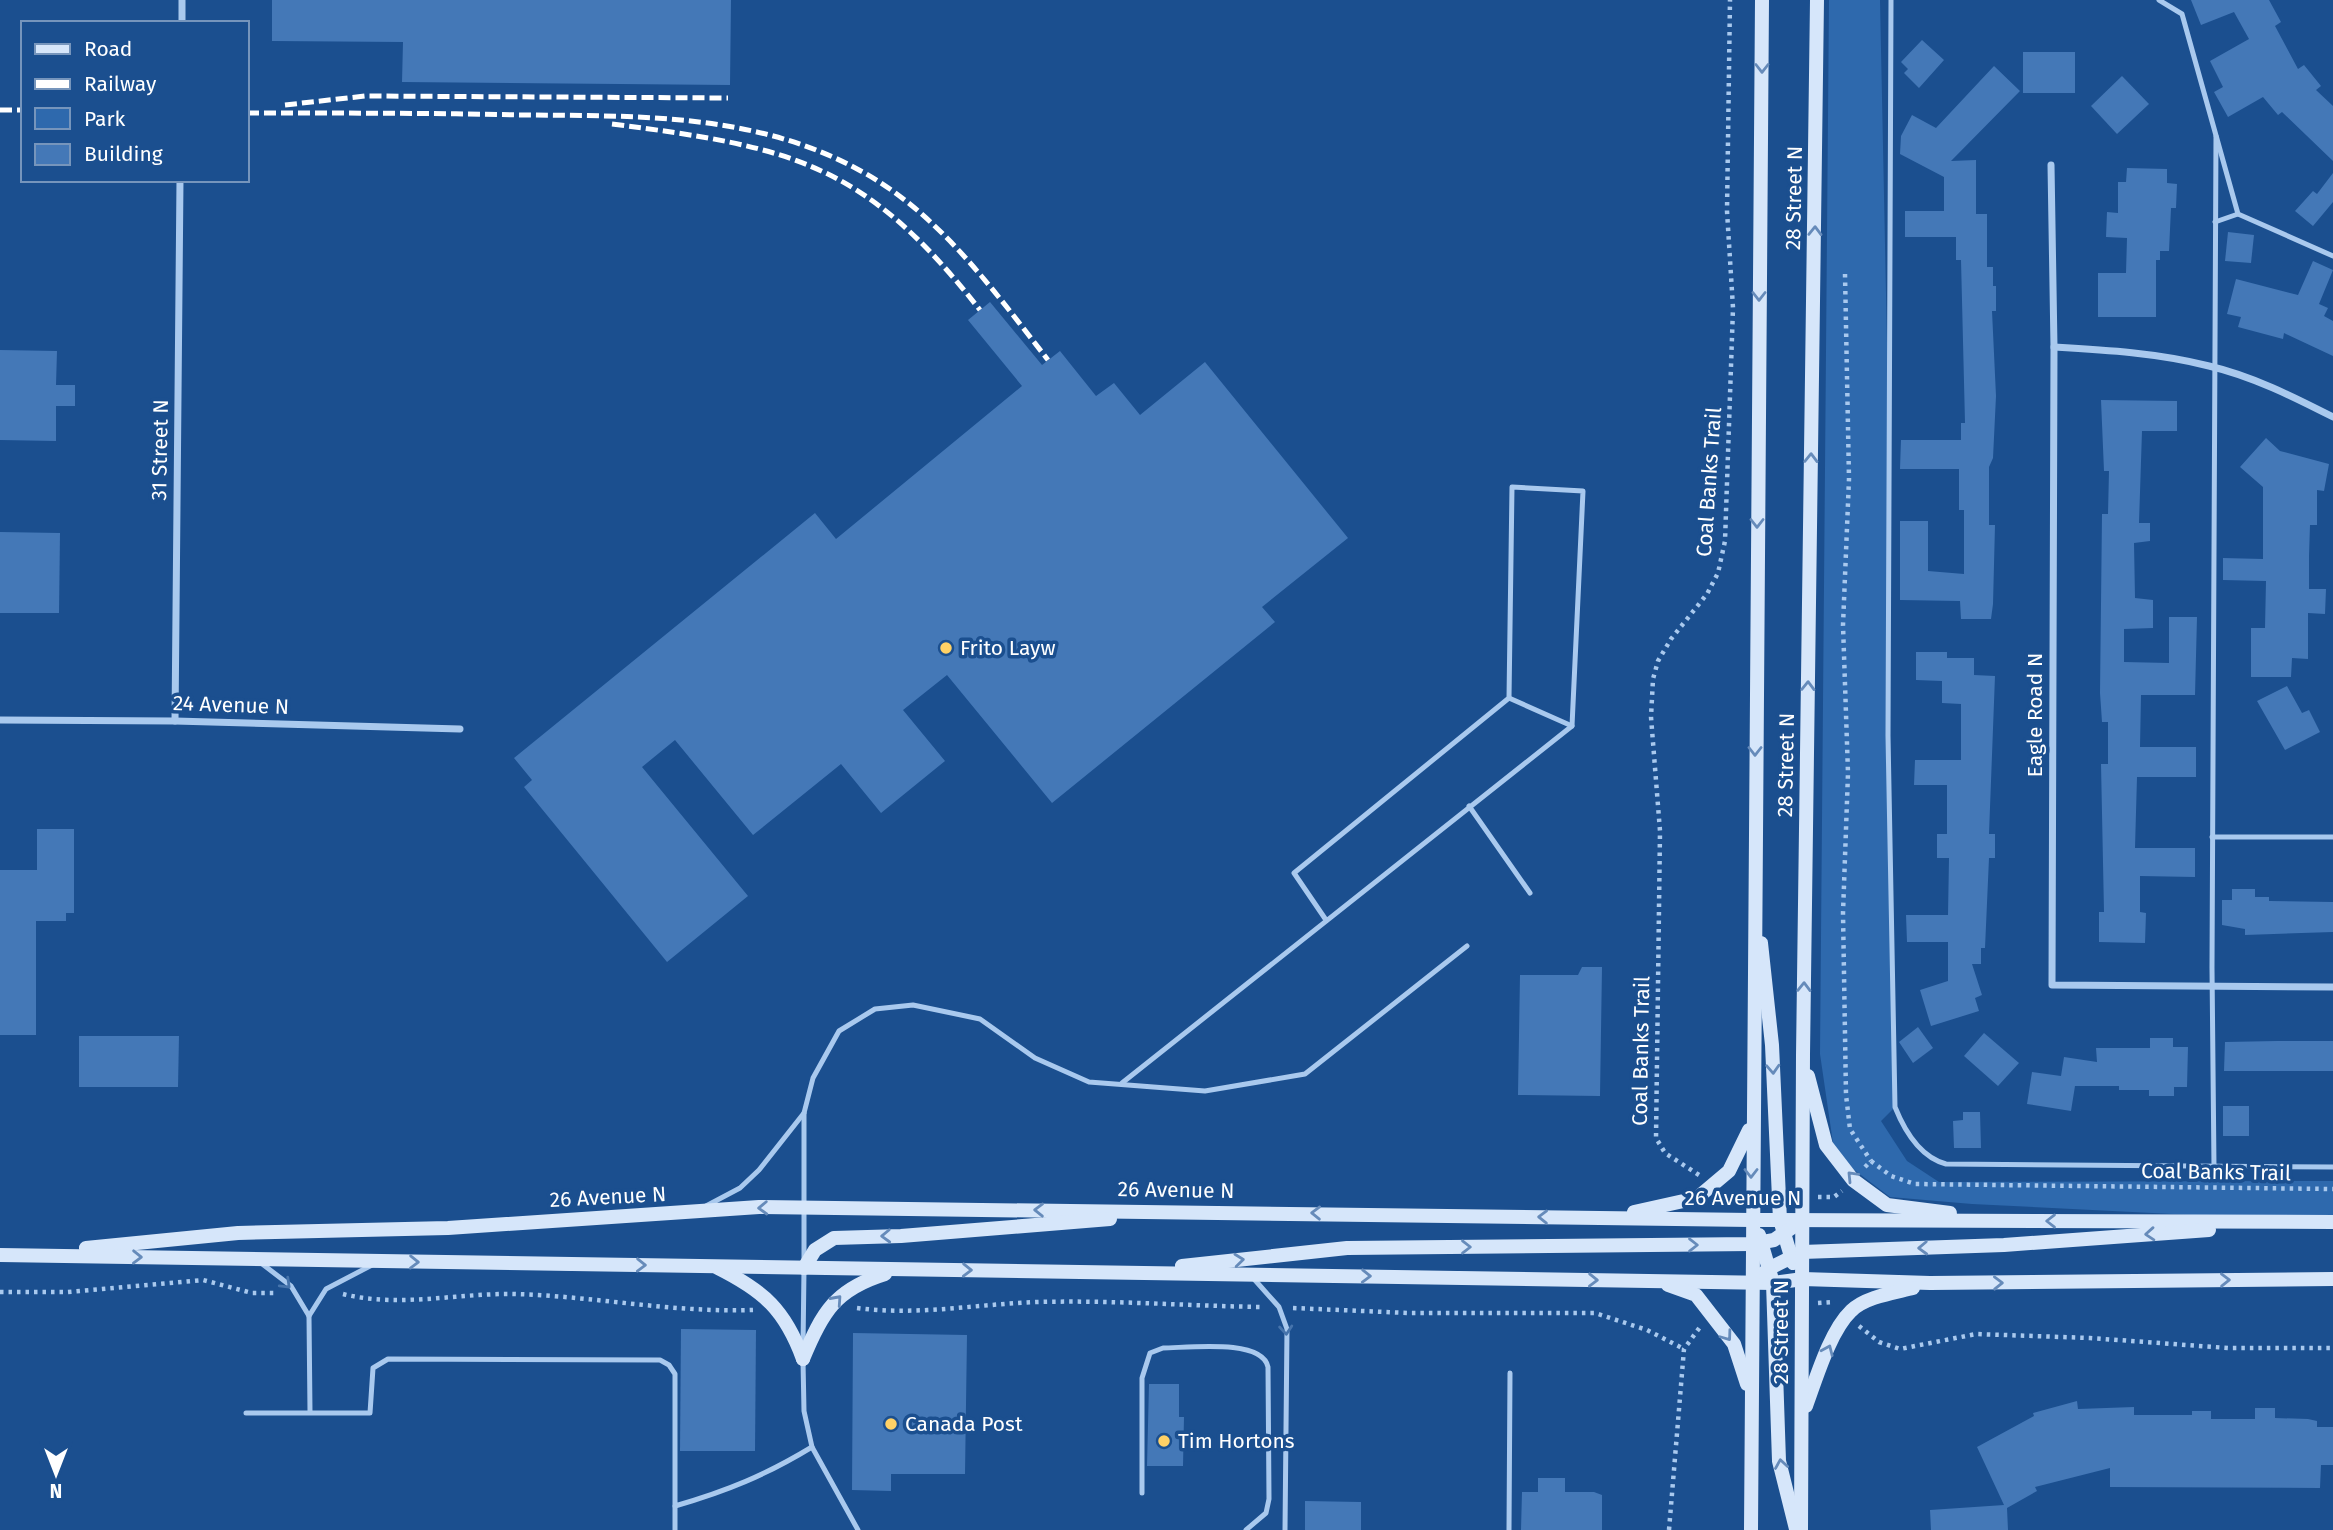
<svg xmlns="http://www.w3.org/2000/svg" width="2333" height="1530" font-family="'Fira Sans',sans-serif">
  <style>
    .green { fill: #2e69ad }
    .building { fill: #4478b7 }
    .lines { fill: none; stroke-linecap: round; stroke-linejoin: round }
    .path { stroke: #a9c9ee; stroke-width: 4.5; stroke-dasharray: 3.5 5; stroke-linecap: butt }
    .lane { stroke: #a9c9ee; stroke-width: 5 }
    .street { stroke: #a9c9ee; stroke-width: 7 }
    .secondary { stroke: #d6e6fa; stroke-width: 14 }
    .rail { stroke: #fff; stroke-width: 5; stroke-dasharray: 12 5; stroke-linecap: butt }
    .oneway { stroke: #668bba }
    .oneway2 { stroke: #4674ac }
    .poi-dot { fill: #ffd166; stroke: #1b4f8f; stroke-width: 2.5 }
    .labels { text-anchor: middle; stroke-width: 7; stroke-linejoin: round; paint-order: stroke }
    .street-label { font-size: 21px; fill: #fff; stroke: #1b4f8f }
    .poi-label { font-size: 21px; fill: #fff; stroke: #1b4f8f; text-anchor: start }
  </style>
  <rect width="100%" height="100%" fill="#1b4f8f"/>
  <polygon class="green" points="1829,0 1880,0 1889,440 1891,919 1895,1107 1881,1121 1907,1161 1939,1182 2333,1181 2333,1222 1972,1204 1890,1197 1853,1169 1833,1143 1820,1054"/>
  <g class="building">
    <polygon points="272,0 731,0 730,85 402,82 403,42 272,41"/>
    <polygon points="2191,0 2269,0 2281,22 2275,26 2298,69 2304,65 2321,86 2316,90 2333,106 2333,161 2282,112 2278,115 2263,97 2228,117 2214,92 2223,87 2210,61 2249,39 2234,12 2201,25"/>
    <polygon points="1922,40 1944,60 1919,88 1904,73 1908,69 1901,62"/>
    <rect x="2023" y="52" width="52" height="41"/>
    <polygon points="1994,66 2020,91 1951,161 1976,160 1976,214 1987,214 1987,267 1993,267 1993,286 1996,286 1996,311 1992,311 1996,396 1993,458 1989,467 1989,525 1995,525 1993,604 1991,619 1961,619 1960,601 1900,600 1900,521 1928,521 1928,571 1964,574 1964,510 1959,510 1959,469 1900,469 1901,440 1961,440 1961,423 1965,423 1961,260 1956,260 1956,237 1905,237 1905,211 1944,211 1944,177 1900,154 1901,136 1912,115 1936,128"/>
    <polygon points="2122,76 2149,104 2117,134 2091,106"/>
    <polygon points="2127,168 2167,169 2167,183 2177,184 2176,208 2171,208 2169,251 2160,251 2160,260 2156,260 2156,317 2098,317 2098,273 2126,273 2127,238 2106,237 2107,212 2118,213 2118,182 2126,182"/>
    <polygon points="2333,173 2333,202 2313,226 2295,211 2313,191 2317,194"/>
    <polygon points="2228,232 2254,235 2251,263 2225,261"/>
    <polygon points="2313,261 2333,270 2319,304 2328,308 2324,316 2333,321 2333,356 2284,333 2283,339 2238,327 2241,317 2227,314 2236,279 2298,295"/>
    <polygon points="990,302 1042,365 1060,351 1096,396 1114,383 1140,415 1205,362 1348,538 1262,607 1275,622 1052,803 947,675 903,710 945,761 881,813 841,764 753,835 675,740 642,767 748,896 667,962 524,787 532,780 514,758 815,513 836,539 1022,386 968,320"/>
    <polygon points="0,350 57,351 56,385 75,385 75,406 56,406 56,441 0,440"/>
    <polygon points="2101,400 2177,401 2177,431 2142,431 2139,523 2150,523 2150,541 2134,543 2135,598 2153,600 2153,628 2124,629 2124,662 2169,663 2169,617 2197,617 2195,695 2141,695 2140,747 2196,747 2196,777 2137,777 2135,848 2195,848 2195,877 2140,876 2140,912 2146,913 2145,943 2099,942 2099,912 2104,912 2101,764 2108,764 2108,722 2102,722 2100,693 2102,514 2108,514 2109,471 2104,471"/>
    <polygon points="2266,438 2280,451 2329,464 2324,491 2317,490 2317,525 2310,525 2309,556 2309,589 2326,589 2325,614 2308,613 2308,659 2292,658 2291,677 2251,677 2251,628 2265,628 2266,581 2223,580 2223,558 2263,559 2263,487 2240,467"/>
    <polygon points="0,532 60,533 59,613 0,613"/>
    <polygon points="1916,652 1947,652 1947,658 1974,658 1974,675 1995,676 1989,834 1995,834 1995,858 1989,858 1985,948 1981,948 1981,964 1972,964 1982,995 1975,998 1979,1011 1931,1026 1920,990 1948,981 1948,942 1907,942 1906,915 1948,915 1949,858 1937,858 1937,834 1947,834 1947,785 1914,785 1915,760 1961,760 1961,704 1942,703 1942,681 1916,680"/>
    <polygon points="2287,686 2302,713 2309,710 2320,732 2285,750 2257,701"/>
    <polygon points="37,829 74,829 74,913 66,913 66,921 36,921 36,1035 0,1035 0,870 37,870"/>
    <polygon points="2232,889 2255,889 2255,897 2269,897 2269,901 2333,902 2333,932 2245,935 2245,929 2222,925 2222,900 2232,900"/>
    <polygon points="1582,967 1602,967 1600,1096 1518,1095 1520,975 1578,975"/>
    <polygon points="1918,1027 1933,1048 1913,1063 1899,1042"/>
    <polygon points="1984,1033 2019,1063 1998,1086 1964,1056"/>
    <polygon points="79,1036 179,1036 178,1087 79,1087"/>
    <polygon points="2150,1038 2173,1038 2173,1047 2188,1047 2187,1087 2174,1087 2174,1096 2149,1096 2149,1090 2119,1090 2119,1086 2075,1086 2071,1111 2027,1104 2032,1072 2061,1076 2064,1057 2097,1062 2096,1048 2150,1048"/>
    <polygon points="2277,1041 2333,1041 2333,1071 2224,1071 2225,1042"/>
    <rect x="2223" y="1106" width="26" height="30"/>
    <polygon points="1963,1112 1980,1112 1981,1148 1954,1148 1953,1121 1963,1120"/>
    <polygon points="681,1329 756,1330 755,1451 680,1451"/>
    <polygon points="853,1333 967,1335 965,1474 891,1474 891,1491 852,1490"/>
    <polygon points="1149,1384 1179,1384 1179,1417 1184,1417 1183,1466 1147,1466"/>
    <polygon points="2077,1401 2078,1409 2134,1407 2134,1415 2192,1415 2192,1411 2211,1411 2211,1419 2255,1419 2255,1408 2275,1408 2275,1418 2308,1419 2317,1421 2317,1427 2333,1427 2333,1465 2321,1465 2320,1488 2110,1487 2110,1468 2035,1487 2037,1491 2007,1508 2008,1530 1931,1530 1930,1510 2004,1505 1977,1447 2034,1416 2033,1413"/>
    <polygon points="1538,1478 1565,1478 1565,1492 1594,1492 1602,1495 1602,1530 1521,1530 1522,1492 1538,1492"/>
    <polygon points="1305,1501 1361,1502 1361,1530 1305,1530"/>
  </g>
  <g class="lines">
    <g class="path">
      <polyline points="1845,274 1849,479 1843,625 1848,773 1843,913 1846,1095 1850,1129 1871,1161"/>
      <polyline points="1865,1167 1871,1161 1891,1176 1915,1184 2333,1189"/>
      <polyline points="1699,1175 1665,1153 1656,1138 1660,831 1651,717 1653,679 1658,661 1671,639 1707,594 1718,573 1725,541 1733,308 1727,211 1730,0"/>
      <polyline points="1818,1197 1834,1197 1842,1191"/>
      <polyline points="0,1292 68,1292 203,1280 252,1293 278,1293"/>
      <path d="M 343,1294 C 398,1308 457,1293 514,1294 C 593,1296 673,1313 753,1310"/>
      <polyline points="1818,1303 1834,1302"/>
      <path d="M 857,1308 C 918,1316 977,1304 1038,1302 C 1114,1300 1188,1306 1263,1307"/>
      <polyline points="1293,1308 1408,1313 1595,1313 1647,1330 1684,1349"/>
      <polyline points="1859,1326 1879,1342 1900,1349 1976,1334 2090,1338 2228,1348 2333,1348"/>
      <polyline points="1669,1530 1684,1349 1700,1327"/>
    </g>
    <g class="lane">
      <path d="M 1891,0 L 1888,736 L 1895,1107 C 1905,1132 1920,1157 1946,1164 L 2333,1167"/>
      <polyline points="2159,0 2182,14 2238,214 2333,256"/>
      <polyline points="2215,222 2238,214"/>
      <polyline points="1509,698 1572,726"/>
      <polyline points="1469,806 1530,893"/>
      <polyline points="2212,837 2333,837"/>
      <polyline points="1122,1083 1572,726 1583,491 1512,487 1509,698 1294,873 1326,920"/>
      <polyline points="2214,1167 2212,968 2216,136"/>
      <polyline points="706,1206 740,1188 759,1170 804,1113"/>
      <polyline points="804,1260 804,1113 813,1078 839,1031 875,1009 913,1005 980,1019 1035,1058 1089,1082 1205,1091 1305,1074 1467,946"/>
      <polyline points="261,1263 291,1286 309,1316 310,1412"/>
      <polyline points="1254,1279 1279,1307 1287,1329 1285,1530"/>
      <polyline points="309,1316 326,1289 372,1265"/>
      <polyline points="803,1347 804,1270"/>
      <polyline points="803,1361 804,1411 812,1447 858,1530"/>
      <path d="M 246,1413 L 370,1413 L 373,1368 L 388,1359 L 660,1360 L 669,1365 L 675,1374 L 675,1506 C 727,1491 766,1475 812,1447"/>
      <path d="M 1142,1493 L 1142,1378 L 1150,1353 L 1163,1348 C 1186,1348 1262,1338 1268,1367 L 1269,1499 L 1266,1513 L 1246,1530"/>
      <polyline points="675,1506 675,1530"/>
      <polyline points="1509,1530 1510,1373"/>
    </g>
    <g class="street">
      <polyline points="182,23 182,0"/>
      <polyline points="2051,165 2054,347 2052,985 2333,987"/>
      <path d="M 2054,347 C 2106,350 2158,353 2209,366 C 2252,376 2294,397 2333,417"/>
      <polyline points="0,720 175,721 460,729"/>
      <polyline points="175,721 180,180"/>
    </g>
    <g class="secondary">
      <polyline points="1761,943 1772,1045 1780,1220 1793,1263"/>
      <polyline points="1808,1076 1826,1145 1853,1180 1887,1205 1950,1213"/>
      <polyline points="1634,1212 1697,1198 1729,1171 1749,1130"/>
      <polyline points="1759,1235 1773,1283 1779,1461 1796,1529"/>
      <polyline points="86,1248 238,1233 448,1228 759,1207 1751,1220 2333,1222"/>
      <polyline points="0,1255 1773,1283 1803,1279 1930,1283 2333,1279"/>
      <polyline points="1182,1266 1347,1248 1752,1244 1774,1240 1803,1220"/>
      <path d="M 718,1268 C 764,1291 785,1310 803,1359"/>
      <polyline points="804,1268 815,1250 834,1238 901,1236 1110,1219"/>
      <polyline points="1752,1282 1770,1268 1802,1252 2004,1245 2209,1230"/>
      <polyline points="1668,1285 1696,1295 1734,1344 1747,1384"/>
      <path d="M 803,1359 C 822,1312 836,1289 885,1274"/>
      <path d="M 1806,1406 C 1816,1379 1830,1331 1851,1311 C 1865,1297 1893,1293 1913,1288"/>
      <polyline points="1751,1530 1762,0"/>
      <polyline points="1801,1530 1803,1055 1817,0"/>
    </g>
    <g class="rail">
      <polyline points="285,105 365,96 728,98"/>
      <polyline points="0,110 23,110"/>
      <path d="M 247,113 C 339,113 431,113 523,115 C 637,116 755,113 859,170 C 938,212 994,291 1048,360"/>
      <path d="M 612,124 C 791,147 864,162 980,310"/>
    </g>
  </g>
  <defs><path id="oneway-chevron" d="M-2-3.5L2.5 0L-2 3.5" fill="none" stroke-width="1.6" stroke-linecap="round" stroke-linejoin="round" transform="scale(1.75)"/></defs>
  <g class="oneway">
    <use href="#oneway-chevron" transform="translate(1762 68) rotate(90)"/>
    <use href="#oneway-chevron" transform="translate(1815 231) rotate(-89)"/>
    <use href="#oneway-chevron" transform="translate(1759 296) rotate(90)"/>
    <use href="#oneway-chevron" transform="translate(1811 458) rotate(-89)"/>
    <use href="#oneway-chevron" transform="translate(1757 523) rotate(90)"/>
    <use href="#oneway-chevron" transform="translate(1808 686) rotate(-89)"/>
    <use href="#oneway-chevron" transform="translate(1755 751) rotate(90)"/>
    <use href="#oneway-chevron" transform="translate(1804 987) rotate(-89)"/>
    <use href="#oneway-chevron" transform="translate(1773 1069) rotate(87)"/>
    <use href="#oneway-chevron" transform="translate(1751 1173) rotate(90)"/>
    <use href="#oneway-chevron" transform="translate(1852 1176) rotate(-134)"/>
    <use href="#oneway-chevron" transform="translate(763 1208) rotate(178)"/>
    <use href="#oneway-chevron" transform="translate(1039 1210) rotate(-179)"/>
    <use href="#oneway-chevron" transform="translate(1316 1213) rotate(-179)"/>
    <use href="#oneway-chevron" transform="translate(1543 1217) rotate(-179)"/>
    <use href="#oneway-chevron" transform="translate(2051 1221) rotate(-180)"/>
    <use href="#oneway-chevron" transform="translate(2150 1234) rotate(176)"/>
    <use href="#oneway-chevron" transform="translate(886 1236) rotate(178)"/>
    <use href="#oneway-chevron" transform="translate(1693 1245)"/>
    <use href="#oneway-chevron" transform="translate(1466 1247)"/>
    <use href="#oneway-chevron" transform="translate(1923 1248) rotate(178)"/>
    <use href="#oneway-chevron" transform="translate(137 1257) rotate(1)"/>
    <use href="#oneway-chevron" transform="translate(1239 1260) rotate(-6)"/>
    <use href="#oneway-chevron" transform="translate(414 1262) rotate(1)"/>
    <use href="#oneway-chevron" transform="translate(641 1265) rotate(1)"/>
    <use href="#oneway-chevron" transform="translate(967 1270) rotate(1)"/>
    <use href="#oneway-chevron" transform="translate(1366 1276) rotate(1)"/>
    <use href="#oneway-chevron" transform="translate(1593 1280) rotate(1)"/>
    <use href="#oneway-chevron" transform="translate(2225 1280) rotate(-1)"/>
    <use href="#oneway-chevron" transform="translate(1998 1283) rotate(-1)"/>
    <use href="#oneway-chevron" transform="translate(837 1300) rotate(-48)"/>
    <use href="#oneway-chevron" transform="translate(1727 1336) rotate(54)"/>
    <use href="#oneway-chevron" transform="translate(1828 1350) rotate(-66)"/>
    <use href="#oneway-chevron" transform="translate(1781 1464) rotate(-99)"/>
  </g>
  <g class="oneway2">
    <use href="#oneway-chevron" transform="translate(286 1284) rotate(44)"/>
    <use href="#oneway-chevron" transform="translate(1286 1330) rotate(85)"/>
  </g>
  <g class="poi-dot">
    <circle cx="946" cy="648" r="7"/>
    <circle cx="891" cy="1424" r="7"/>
    <circle cx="1164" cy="1441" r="7"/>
  </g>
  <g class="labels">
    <g class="street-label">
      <text transform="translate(1794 198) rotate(-89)" y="7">28 Street N</text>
      <text transform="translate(160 450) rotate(-89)" y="7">31 Street N</text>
      <text transform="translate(1709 482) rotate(-86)" y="7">Coal Banks Trail</text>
      <text transform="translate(231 705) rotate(2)" y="7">24 Avenue N</text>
      <text transform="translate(2035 715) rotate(-90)" y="7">Eagle Road N</text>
      <text transform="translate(1786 765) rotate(-89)" y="7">28 Street N</text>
      <text transform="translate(1641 1051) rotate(-89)" y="7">Coal Banks Trail</text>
      <text transform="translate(2216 1172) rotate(1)" y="7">Coal Banks Trail</text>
      <text transform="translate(1176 1190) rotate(1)" y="7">26 Avenue N</text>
      <text transform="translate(608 1197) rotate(-3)" y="7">26 Avenue N</text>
      <text x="1743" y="1205">26 Avenue N</text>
      <text transform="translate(1781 1332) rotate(-90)" y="7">28 Street N</text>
    </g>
    <g class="poi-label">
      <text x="960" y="655">Frito Layw</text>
      <text x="905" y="1431">Canada Post</text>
      <text x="1178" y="1448">Tim Hortons</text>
    </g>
  </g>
  <rect x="21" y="21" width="228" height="161" fill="#1b4f8f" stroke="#7695bc" stroke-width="2"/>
  <rect x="35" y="44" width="35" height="10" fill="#d6e6fa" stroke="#7695bc" stroke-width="2"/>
  <text x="84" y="56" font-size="21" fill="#ffffff">Road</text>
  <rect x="35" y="79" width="35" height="10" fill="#ffffff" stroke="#7695bc" stroke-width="2"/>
  <text x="84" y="91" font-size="21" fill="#ffffff">Railway</text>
  <rect x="35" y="108" width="35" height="21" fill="#2e69ad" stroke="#7695bc" stroke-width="2"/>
  <text x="84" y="126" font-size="21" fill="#ffffff">Park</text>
  <rect x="35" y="144" width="35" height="21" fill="#4478b7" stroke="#7695bc" stroke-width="2"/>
  <text x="84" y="161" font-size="21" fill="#ffffff">Building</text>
  <g transform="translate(56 1474) rotate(180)" stroke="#1b4f8f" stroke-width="5" paint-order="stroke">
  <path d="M0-5L12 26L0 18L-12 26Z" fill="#ffffff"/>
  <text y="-10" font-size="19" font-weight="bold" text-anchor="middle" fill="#ffffff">N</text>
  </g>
</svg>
